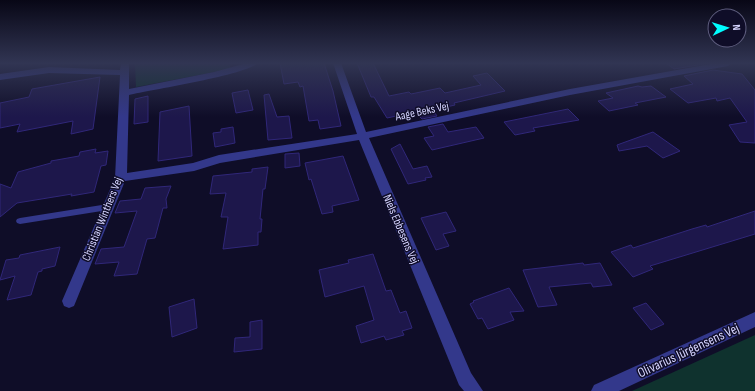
<svg xmlns="http://www.w3.org/2000/svg" width="755" height="391" font-family="'Sofia Sans Condensed',sans-serif">
  <style>
    .green { fill: #0f322e }
    .building { fill: #1d174b; stroke: #302779 }
    .lines { fill: none; stroke-linecap: round; stroke-linejoin: round }
    .lane { fill: #33388b; fill-rule: evenodd }
    .street { fill: #33388b; fill-rule: evenodd }
    .labels { text-anchor: middle; stroke-width: 3; stroke-linejoin: round; paint-order: stroke }
    .street-label { font-size: 12px; fill: #d5d4ff; stroke: #0f0d28 }
    .near-street-label { font-size: 14px; fill: #d5d4ff; stroke: #0f0d28 }
  </style>
  <rect width="100%" height="100%" fill="#0f0d28"/>
  <g class="green">
    <polygon points="135,63 230,63 230,69 136,87"/>
    <polygon points="755,335 755,391 632,391"/>
  </g>
  <g class="building">
    <polygon points="280,63 324,63 333,91 341,126 320,129 318,120 309,121 303,86 300,87 298,82 284,84"/>
    <polygon points="357,63 373,63 389,96 409,92 411,94 440,88 445,93 481,85 473,76 487,73 505,91 454,103 455,105 433,110 437,116 422,119 415,112 387,118 374,97 371,97"/>
    <polygon points="666,63 710,63 674,69"/>
    <polygon points="713,70 742,74 755,90 755,143 740,142 729,125 747,122 730,98 717,101 716,98 688,103 670,89 693,84 684,76"/>
    <polygon points="100,77 93,129 71,134 73,121 17,132 20,124 0,128 0,103 29,97 32,89"/>
    <polygon points="638,86 642,87 651,86 666,97 635,103 638,105 609,111 598,101 613,98 606,93"/>
    <polygon points="248,90 253,110 236,113 232,93"/>
    <polygon points="269,94 277,117 289,116 292,138 268,140 264,95"/>
    <polygon points="148,96 148,122 134,124 135,99"/>
    <polygon points="189,106 192,156 158,161 160,112"/>
    <polygon points="568,109 579,120 533,128 535,131 515,135 504,122"/>
    <polygon points="443,124 448,132 476,127 484,138 432,150 424,138 434,136 428,127"/>
    <polygon points="233,127 235,143 215,147 213,133 221,132 221,129"/>
    <polygon points="653,132 680,151 663,158 647,146 619,151 617,145"/>
    <polygon points="400,144 413,169 427,166 432,177 425,178 426,180 408,184 391,149"/>
    <polygon points="96,149 95,153 108,151 106,165 101,166 94,192 71,196 72,194 17,203 0,217 0,184 11,188 18,172 51,163 51,161 79,156 80,152"/>
    <polygon points="299,153 300,166 285,168 285,154"/>
    <polygon points="343,156 359,200 332,206 333,212 322,214 311,179 309,180 305,163"/>
    <polygon points="268,167 265,189 263,189 260,219 262,219 261,232 258,232 258,245 223,249 228,217 221,217 226,193 210,194 213,176 252,172 252,169"/>
    <polygon points="171,186 166,199 167,208 163,208 155,238 147,239 137,274 114,276 119,262 95,264 101,249 124,247 137,211 115,213 120,201 141,199 145,188"/>
    <polygon points="755,211 755,234 650,266 653,269 633,277 611,252 631,245 633,248 692,229 706,225 707,227"/>
    <polygon points="446,212 456,231 443,234 449,246 436,250 421,218"/>
    <polygon points="60,247 55,266 42,269 42,271 38,272 31,295 7,300 15,276 0,280 6,260 19,258 20,255"/>
    <polygon points="373,254 386,291 391,290 400,313 406,311 412,328 402,331 404,335 386,340 384,336 361,343 356,326 374,320 364,286 325,297 319,270 349,263 348,260"/>
    <polygon points="583,263 584,265 600,263 612,285 593,287 591,283 549,287 557,305 538,307 523,270"/>
    <polygon points="509,288 524,311 510,312 514,320 488,329 482,318 478,319 470,304 474,302 473,301"/>
    <polygon points="194,299 197,328 172,337 169,307"/>
    <polygon points="646,303 664,324 651,330 633,308"/>
    <polygon points="262,320 262,349 234,352 235,338 250,337 250,322"/>
  </g>
  <g class="lines">
    <polygon class="lane" points="108,204 111,205 112,207 111,209 108,210 20,224 17,223 16,221 17,219 20,218"/>
    <g class="street">
      <path d="M 121,63 L 129,63 L 129,89 L 214,72 L 247,63 L 258,63 C 246,75 151,90 129,95 L 127,173 L 193,163 L 219,155 L 357,134 L 333,63 L 341,63 L 366,132 L 570,89 L 716,63 L 732,63 L 728,66 L 570,95 L 369,138 L 471,373 L 483,391 L 464,391 L 459,385 L 359,140 L 220,163 L 194,171 L 125,181 L 74,306 L 69,308 L 64,306 L 62,301 L 115,178 L 120,75 L 49,73 L 0,80 L 0,74 L 49,67 L 120,70 Z"/>
      <polygon points="755,312 755,327 619,391 591,391 594,385"/>
    </g>
  </g>
  <linearGradient id="sky" x2="0" y2="1"><stop stop-color="#080716"/><stop offset="0.54" stop-color="#313553"/><stop offset="1" stop-color="#313553" stop-opacity="0"/></linearGradient>
  <rect width="755" height="117" fill="url(#sky)"/>
  <g class="labels">
    <g class="street-label">
      <text transform="translate(422 111) rotate(-12)" y="4">Aage Beks Vej</text>
      <text transform="translate(102 219) rotate(-68)" y="4">Christian Winthers Vej</text>
      <text transform="translate(401 229) rotate(67)" y="4">Niels Ebbesens Vej</text>
    </g>
    <g class="near-street-label">
      <text transform="translate(688 350) rotate(-25)" y="5">Olivarius Jürgensens Vej</text>
    </g>
  </g>
  <g transform="translate(727 28) rotate(86)"><circle r="19" fill="#0f0d28" stroke="#5e5d7e"/>
  <path d="M0-3L7 15L0 10L-7 15Z" fill="#00fcff"/>
  <text y="-6" font-size="11" font-weight="bold" text-anchor="middle" fill="#d5d4ff">N</text>
  </g>
</svg>
